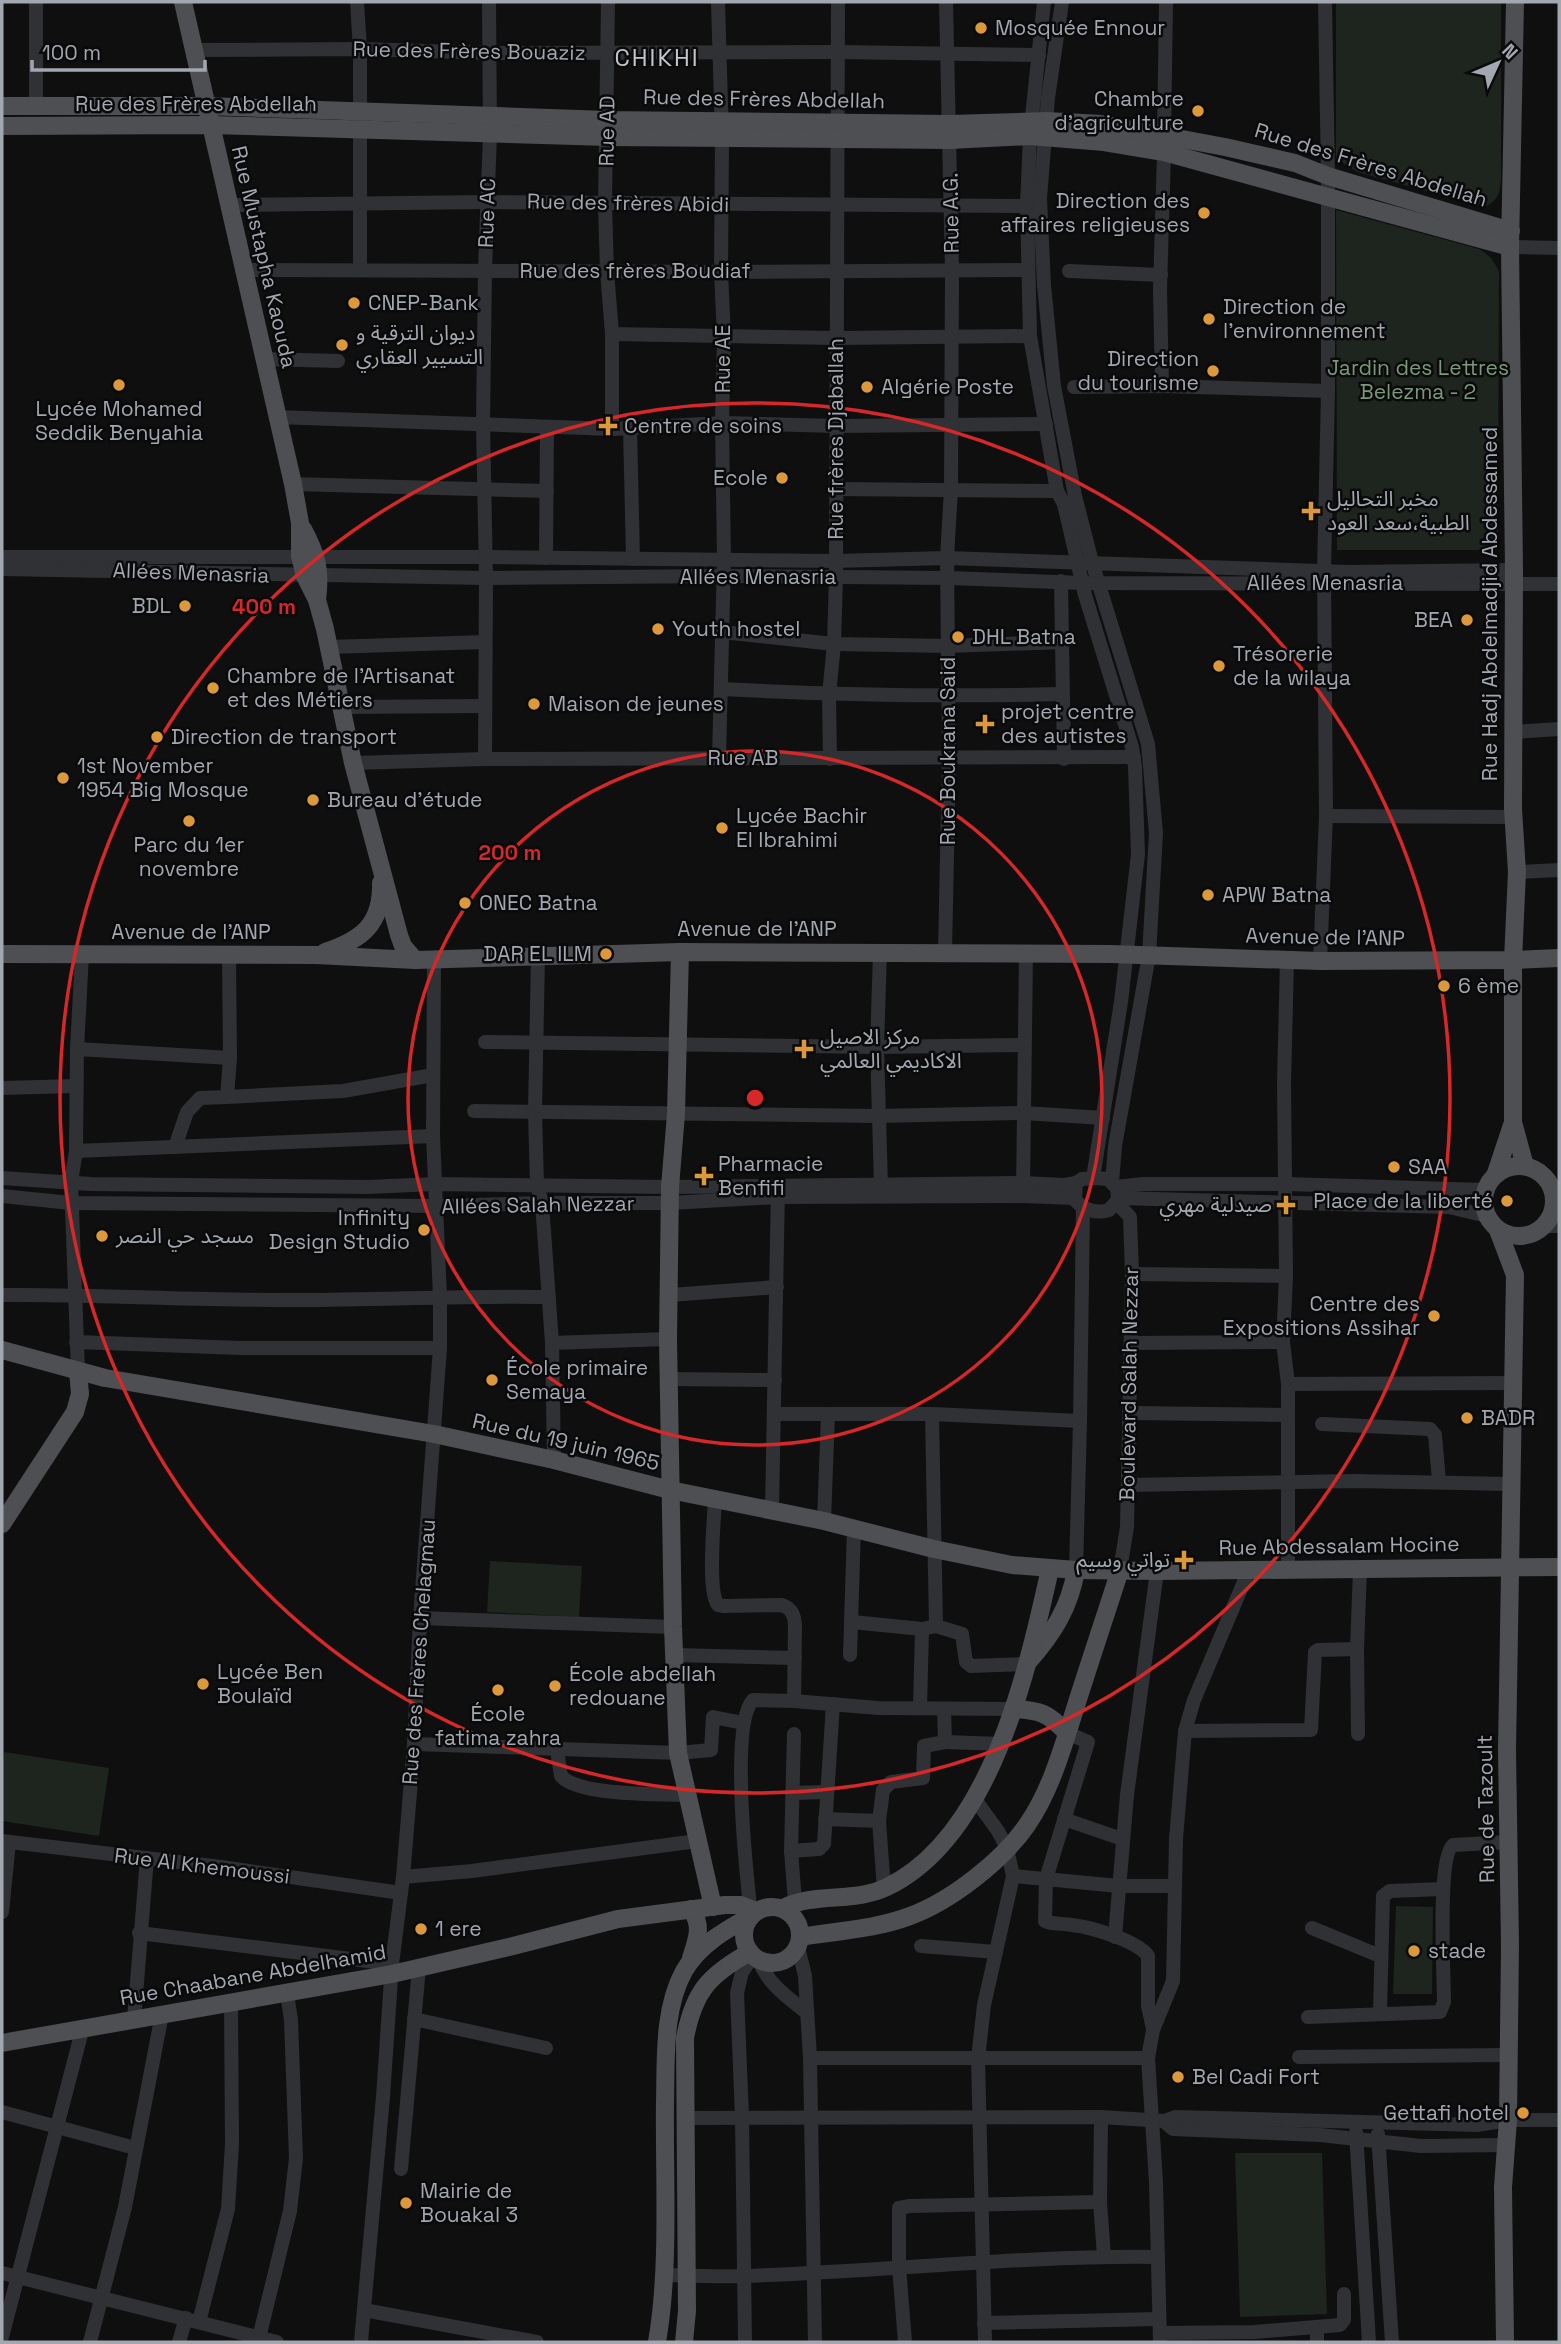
<svg xmlns="http://www.w3.org/2000/svg" width="1561" height="2344" font-family="'Space Grotesk','Noto Sans Arabic',sans-serif">
  <style>
    .green { fill: #1e241e }
    .lines { fill: none; stroke-linecap: round; stroke-linejoin: round }
    .minor { stroke: #303135; stroke-width: 14 }
    .major { stroke: #4d4f53; stroke-width: 18 }
    .ring { fill: none; stroke: #d62828; stroke-width: 3.5 }
    .poi-dot { fill: #dc993b; stroke: #0a0a0b; stroke-width: 2.5 }
    .labels { text-anchor: middle; stroke-width: 5; stroke-linejoin: round; paint-order: stroke }
    .poi-label { font-size: 21px; fill: #a2a7b0; stroke: #0a0a0b; text-anchor: start }
    .street-label { font-size: 21px; fill: #a2a7b0; stroke: #0a0a0b }
    .park-label { font-size: 21px; fill: #7b997a; stroke: #0a0a0b }
    .quarter-label { font-size: 24px; letter-spacing: 2px; fill: #c2c6cc; stroke: #0a0a0b }
    .centre { fill: #d62828; stroke: #0a0a0b; stroke-width: 3.5 }
    .ring-label { font-size: 21px; text-anchor: middle; font-weight: bold; fill: #d62828; stroke: #0a0a0b; stroke-width: 5; stroke-linejoin: round; paint-order: stroke }
  </style>
  <rect width="100%" height="100%" fill="#0f0f10"/>
  <g class="green">
    <path d="M 1336,2 L 1501,2 L 1501,178 C 1500,193 1499,199 1485,207 L 1357,172 L 1336,158 Z"/>
    <path d="M 1336,210 L 1479,249 C 1490,255 1494,261 1499,272 L 1498,537 L 1489,550 L 1337,550 Z"/>
    <polygon points="490,1561 582,1566 579,1617 487,1612"/>
    <polygon points="4,1752 109,1768 99,1836 2,1821 2,1767"/>
    <polygon points="1396,1906 1433,1907 1432,1994 1393,1994"/>
    <polygon points="1235,2153 1322,2153 1327,2314 1240,2317"/>
  </g>
  <g class="lines">
    <g class="minor">
      <polyline points="36,2 36,105"/>
      <polyline points="357,2 360,49 360,270"/>
      <polyline points="608,2 605,204 607,271 612,334 612,429"/>
      <polyline points="718,2 722,138 721,272 724,337 722,423 724,559 719,758"/>
      <polyline points="1044,2 1030,136 1027,206 1030,336 1057,491 1064,504 1085,595 1132,747 1135,767 1138,854 1121,1002 1093,1178"/>
      <polyline points="1062,2 1048,98 1040,198 1044,285 1054,386 1075,496 1092,562 1148,744 1156,833 1149,955 1115,1146 1112,1182"/>
      <polyline points="194,50 360,49 490,53 837,52 1039,55"/>
      <polyline points="1164,137 1166,2"/>
      <polyline points="228,205 488,202 1027,206"/>
      <polyline points="1510,247 1559,248"/>
      <polyline points="242,270 721,272 1028,270"/>
      <polyline points="1069,271 1161,275"/>
      <polyline points="612,334 836,338 1030,336"/>
      <polyline points="264,359 338,361"/>
      <polyline points="1162,386 1160,290 1164,152"/>
      <polyline points="1074,387 1162,386 1328,391"/>
      <polyline points="276,417 612,429 722,423 836,426 1046,424"/>
      <polyline points="630,428 633,559"/>
      <polyline points="293,484 547,491"/>
      <polyline points="836,489 1057,491"/>
      <polyline points="2,557 486,557 835,561 947,558 1347,572 1514,570"/>
      <polyline points="546,558 547,427"/>
      <polyline points="2,569 486,578 724,576 949,578 1083,583 1559,584"/>
      <polyline points="1061,581 1064,759"/>
      <polyline points="722,632 834,644 948,646 1064,642"/>
      <polyline points="329,647 485,642"/>
      <path d="M 722,689 C 835,695 948,697 1062,694"/>
      <polyline points="342,707 485,706"/>
      <polyline points="1514,732 1559,729"/>
      <polyline points="485,759 486,578 483,423 485,270 490,134 489,2"/>
      <polyline points="830,759 829,695 834,644 836,577 838,2"/>
      <polyline points="353,763 485,759 1134,757"/>
      <polyline points="1326,816 1514,817"/>
      <polyline points="1517,872 1559,870"/>
      <polyline points="880,952 877,1047 881,1186"/>
      <polyline points="945,952 949,758 947,558 951,489 952,270 946,2"/>
      <polyline points="229,955 230,1058 227,1097 343,1091 433,1075"/>
      <polyline points="538,955 535,1112 537,1185 542,1203 552,1343 554,1460"/>
      <polyline points="1287,960 1284,1083 1286,1276 1283,1342 1288,1384 1288,1569"/>
      <polyline points="1320,961 1326,816 1324,571 1328,391 1328,176 1325,2"/>
      <polyline points="485,1042 877,1047 1023,1045"/>
      <polyline points="77,1049 230,1058"/>
      <polyline points="2,1088 76,1086"/>
      <polyline points="474,1111 878,1116 1024,1113 1103,1118"/>
      <polyline points="175,1147 187,1112 200,1098 227,1097"/>
      <polyline points="76,1151 433,1136"/>
      <polyline points="2,1178 91,1184 368,1187 435,1184 670,1187 1022,1183 1065,1185 1076,1183"/>
      <path d="M 1094,1178 L 1108,1179 L 1117,1188 L 1118,1200 L 1109,1210 C 1096,1214 1084,1210 1075,1200 L 1076,1183 L 1082,1179 Z"/>
      <polyline points="1116,1187 1143,1184 1286,1184 1485,1190"/>
      <polyline points="1023,1191 1026,955"/>
      <polyline points="2,1196 71,1203 436,1206 542,1203 670,1203 778,1197 1023,1196 1074,1198"/>
      <polyline points="1554,1196 1559,1200"/>
      <polyline points="1118,1198 1449,1207 1487,1216"/>
      <polyline points="1117,1203 1130,1217 1132,1274 1127,1527 1120,1570"/>
      <polyline points="1544,1226 1559,1226"/>
      <polyline points="1132,1274 1286,1276"/>
      <path d="M 2,1295 C 94,1294 186,1300 278,1300 C 369,1301 459,1295 549,1297"/>
      <polyline points="670,1295 777,1287"/>
      <polyline points="76,1342 241,1348 440,1348"/>
      <polyline points="552,1343 668,1339"/>
      <polyline points="1131,1343 1283,1342"/>
      <polyline points="78,1371 71,1182 76,1151 77,1049 82,955"/>
      <polyline points="670,1379 775,1380"/>
      <polyline points="1288,1384 1512,1383"/>
      <polyline points="1130,1413 1287,1415"/>
      <polyline points="775,1414 932,1414 1080,1421"/>
      <polyline points="932,1414 936,1626"/>
      <polyline points="1322,1424 1430,1429 1435,1435 1439,1481"/>
      <polyline points="1128,1485 1354,1481 1511,1484"/>
      <path d="M 715,1500 C 714,1521 707,1591 718,1605 L 724,1606 L 782,1605 C 792,1609 794,1614 795,1625 L 794,1701"/>
      <polyline points="772,1510 778,1187"/>
      <polyline points="824,1521 828,1414"/>
      <polyline points="1076,1570 1080,1421 1083,1208"/>
      <polyline points="420,1618 673,1627"/>
      <polyline points="852,1622 922,1629 936,1626 962,1634 966,1662 971,1666 1026,1664"/>
      <polyline points="675,1655 795,1658"/>
      <polyline points="850,1655 854,1528"/>
      <polyline points="920,1708 922,1629"/>
      <polyline points="1185,1731 1311,1730 1315,1652 1318,1650 1357,1649"/>
      <path d="M 1067,1733 L 1088,1742 L 1046,1879 L 1045,1921 C 1054,1925 1063,1923 1072,1925 C 1091,1927 1138,1941 1148,1956 L 1148,2006 L 1153,2029"/>
      <polyline points="794,1734 791,1851 795,1902"/>
      <polyline points="1358,1734 1357,1649 1360,1569"/>
      <polyline points="945,1742 1001,1744"/>
      <polyline points="414,1744 678,1753 711,1750 713,1717 743,1723"/>
      <path d="M 557,1750 L 561,1776 C 579,1796 659,1794 686,1795"/>
      <polyline points="792,1793 826,1792"/>
      <polyline points="974,1798 998,1831 1007,1848 1013,1876 984,2005 978,2059 985,2342"/>
      <polyline points="825,1819 879,1821"/>
      <polyline points="1064,1819 1122,1839"/>
      <polyline points="2,1841 221,1867 401,1893"/>
      <polyline points="791,1851 819,1849 824,1844 833,1704"/>
      <polyline points="1013,1876 1119,1886 1175,1886"/>
      <polyline points="403,1877 472,1871 697,1841"/>
      <polyline points="884,1889 879,1821 883,1790 891,1782 923,1778 924,1746 945,1742 944,1709"/>
      <path d="M 750,1906 C 746,1869 730,1723 753,1700 L 794,1701 L 878,1708 L 1013,1709"/>
      <polyline points="2,1912 9,1842"/>
      <polyline points="1312,1928 1380,1956"/>
      <polyline points="139,1933 392,1964"/>
      <polyline points="1115,1937 1127,1795 1157,1571"/>
      <polyline points="921,1946 996,1952"/>
      <polyline points="798,1947 805,1976 810,2058 815,2342"/>
      <path d="M 758,1959 C 768,1984 786,1996 806,2012"/>
      <polyline points="1380,2012 1383,1896 1390,1891 1443,1889"/>
      <path d="M 1308,2017 L 1440,2012 L 1444,2002 C 1444,1977 1437,1857 1453,1845 L 1509,1842"/>
      <polyline points="134,2019 147,1858"/>
      <polyline points="414,2019 546,2048"/>
      <polyline points="1299,2057 1509,2055"/>
      <polyline points="810,2058 1148,2058"/>
      <polyline points="2,2112 135,2148"/>
      <polyline points="1101,2117 1100,2202 1104,2256"/>
      <polyline points="685,2118 1101,2117 1164,2121 1173,2129 1320,2135 1421,2146 1506,2145"/>
      <polyline points="1164,2121 1175,2117 1477,2125 1508,2120 1559,2120"/>
      <polyline points="1356,2132 1369,2342"/>
      <polyline points="1378,2134 1392,2342"/>
      <polyline points="401,2169 419,1967"/>
      <polyline points="2,2273 277,2342"/>
      <path d="M 663,2275 C 690,2275 717,2277 743,2276 C 882,2272 1020,2255 1158,2257"/>
      <polyline points="364,2310 537,2342"/>
      <polyline points="199,2322 228,2209 232,2144 231,2003"/>
      <polyline points="984,2323 1158,2319"/>
      <polyline points="1317,2327 1317,2342"/>
      <polyline points="1160,2333 1254,2332 1340,2325 1344,2320 1344,2294"/>
      <polyline points="2,2337 82,2031"/>
      <polyline points="90,2342 125,2207 162,2014"/>
      <polyline points="179,2342 186,2318"/>
      <polyline points="258,2342 290,2211 296,2158 291,2020 287,1993"/>
      <polyline points="361,2342 383,2097 392,1964 403,1877 414,1744 420,1618 440,1348 440,1297 433,1136 434,960"/>
      <polyline points="745,2342 742,2117 737,1993 742,1972 753,1956"/>
      <polyline points="905,2342 899,2267 899,2208 910,2206 1100,2202"/>
      <polyline points="1160,2342 1156,2182 1148,2058 1153,2030 1173,1981 1176,1839 1185,1731 1194,1700 1249,1570"/>
    </g>
    <g class="major">
      <polyline points="183,2 293,484 300,523 300,556 305,576 317,600 325,629 353,763 399,935 403,946 415,960"/>
      <polyline points="1515,2 1510,247 1514,570 1513,809 1517,872 1513,960 1513,1122 1525,1166"/>
      <polyline points="2,106 205,106 607,120 950,124 1047,121 1101,124 1225,147 1295,163 1328,176 1511,231"/>
      <polyline points="2,126 211,125 608,137 950,140 1030,136 1104,142 1164,152 1510,247"/>
      <path d="M 303,529 C 317,555 321,571 317,600"/>
      <path d="M 325,952 C 361,940 382,925 381,883"/>
      <polyline points="680,952 676,1114 670,1187 668,1339 673,1627 678,1753 713,1907"/>
      <polyline points="2,954 316,955 415,960 680,952 1110,954 1320,961 1513,960 1559,958"/>
      <circle cx="1519" cy="1201" r="35"/>
      <polyline points="1496,1173 1512,1125"/>
      <polyline points="1498,1230 1515,1275 1507,1750 1510,1945 1508,2120 1503,2187 1505,2342"/>
      <polyline points="2,1350 105,1378 434,1434 554,1460 670,1490 824,1521 934,1549 1012,1565 1076,1570 1157,1571 1559,1567"/>
      <polyline points="2,1524 75,1412 80,1394 78,1371"/>
      <path d="M 1028,1662 C 1053,1634 1070,1607 1076,1570"/>
      <path d="M 1013,1709 C 1040,1710 1048,1713 1067,1733"/>
      <circle cx="772" cy="1935" r="28"/>
      <path d="M 783,1908 C 816,1892 854,1903 887,1887 C 991,1837 1027,1672 1050,1569"/>
      <path d="M 800,1937 C 837,1931 876,1929 910,1916 C 951,1901 1002,1861 1027,1825 C 1050,1792 1062,1750 1074,1712 C 1089,1664 1105,1617 1120,1570"/>
      <path d="M 691,1958 C 697,1939 703,1926 691,1909"/>
      <polyline points="2,2043 392,1974 513,1946 618,1919 725,1905 741,1905 756,1911"/>
      <path d="M 657,2342 C 670,2267 664,2179 665,2102 C 666,2060 663,2009 684,1971 C 699,1945 724,1931 749,1917"/>
      <path d="M 684,2342 L 687,2311 L 685,2038 C 694,1991 709,1975 750,1952"/>
    </g>
  </g>
  <g class="ring">
    <circle cx="755" cy="1098" r="347"/>
    <circle cx="755" cy="1098" r="695"/>
  </g>
  <g class="poi-dot">
    <circle cx="981" cy="28" r="7"/>
    <circle cx="1198" cy="111" r="7"/>
    <circle cx="1204" cy="213" r="7"/>
    <circle cx="354" cy="303" r="7"/>
    <circle cx="1209" cy="319" r="7"/>
    <circle cx="342" cy="345" r="7"/>
    <circle cx="1213" cy="371" r="7"/>
    <circle cx="119" cy="385" r="7"/>
    <circle cx="867" cy="387" r="7"/>
    <path d="M604.5 415.5h7v7h7v7h-7v7h-7v-7h-7v-7h7z"/>
    <circle cx="782" cy="478" r="7"/>
    <path d="M1307.5 500.5h7v7h7v7h-7v7h-7v-7h-7v-7h7z"/>
    <circle cx="185" cy="606" r="7"/>
    <circle cx="1467" cy="620" r="7"/>
    <circle cx="658" cy="629" r="7"/>
    <circle cx="958" cy="637" r="7"/>
    <circle cx="1219" cy="666" r="7"/>
    <circle cx="213" cy="688" r="7"/>
    <circle cx="534" cy="704" r="7"/>
    <path d="M981.5 713.5h7v7h7v7h-7v7h-7v-7h-7v-7h7z"/>
    <circle cx="157" cy="737" r="7"/>
    <circle cx="63" cy="778" r="7"/>
    <circle cx="313" cy="800" r="7"/>
    <circle cx="189" cy="821" r="7"/>
    <circle cx="722" cy="828" r="7"/>
    <circle cx="1208" cy="895" r="7"/>
    <circle cx="465" cy="903" r="7"/>
    <circle cx="606" cy="954" r="7"/>
    <circle cx="1444" cy="986" r="7"/>
    <path d="M800.5 1038.5h7v7h7v7h-7v7h-7v-7h-7v-7h7z"/>
    <circle cx="1394" cy="1167" r="7"/>
    <path d="M700.5 1165.5h7v7h7v7h-7v7h-7v-7h-7v-7h7z"/>
    <circle cx="1507" cy="1201" r="7"/>
    <path d="M1282.5 1194.5h7v7h7v7h-7v7h-7v-7h-7v-7h7z"/>
    <circle cx="424" cy="1230" r="7"/>
    <circle cx="102" cy="1236" r="7"/>
    <circle cx="1434" cy="1316" r="7"/>
    <circle cx="492" cy="1380" r="7"/>
    <circle cx="1467" cy="1418" r="7"/>
    <path d="M1180.5 1549.5h7v7h7v7h-7v7h-7v-7h-7v-7h7z"/>
    <circle cx="203" cy="1684" r="7"/>
    <circle cx="555" cy="1686" r="7"/>
    <circle cx="498" cy="1690" r="7"/>
    <circle cx="421" cy="1929" r="7"/>
    <circle cx="1414" cy="1951" r="7"/>
    <circle cx="1178" cy="2077" r="7"/>
    <circle cx="1523" cy="2113" r="7"/>
    <circle cx="406" cy="2203" r="7"/>
  </g>
  <g class="labels">
    <g class="poi-label">
      <text x="995" y="35">Mosquée Ennour</text>
      <text x="1184" y="106" text-anchor="end">Chambre<tspan x="1184" dy="24">d'agriculture</tspan></text>
      <text x="1190" y="208" text-anchor="end">Direction des<tspan x="1190" dy="24">affaires religieuses</tspan></text>
      <text x="368" y="310">CNEP-Bank</text>
      <text x="1223" y="314">Direction de<tspan x="1223" dy="24">l'environnement</tspan></text>
      <text x="356" y="340">ديوان الترقية و<tspan x="356" dy="24">التسيير العقاري</tspan></text>
      <text x="1199" y="366" text-anchor="end">Direction<tspan x="1199" dy="24">du tourisme</tspan></text>
      <text x="881" y="394">Algérie Poste</text>
      <text x="119" y="416" text-anchor="middle">Lycée Mohamed<tspan x="119" dy="24">Seddik Benyahia</tspan></text>
      <text x="624" y="433">Centre de soins</text>
      <text x="768" y="485" text-anchor="end">Ecole</text>
      <text x="1327" y="506">مخبر التحاليل<tspan x="1327" dy="24">الطبية،سعد العود</tspan></text>
      <text x="171" y="613" text-anchor="end">BDL</text>
      <text x="1453" y="627" text-anchor="end">BEA</text>
      <text x="672" y="636">Youth hostel</text>
      <text x="972" y="644">DHL Batna</text>
      <text x="1233" y="661">Trésorerie<tspan x="1233" dy="24">de la wilaya</tspan></text>
      <text x="227" y="683">Chambre de l'Artisanat<tspan x="227" dy="24">et des Métiers</tspan></text>
      <text x="548" y="711">Maison de jeunes</text>
      <text x="1001" y="719">projet centre<tspan x="1001" dy="24">des autistes</tspan></text>
      <text x="171" y="744">Direction de transport</text>
      <text x="77" y="773">1st November<tspan x="77" dy="24">1954 Big Mosque</tspan></text>
      <text x="327" y="807">Bureau d'étude</text>
      <text x="736" y="823">Lycée Bachir<tspan x="736" dy="24">El Ibrahimi</tspan></text>
      <text x="189" y="852" text-anchor="middle">Parc du 1er<tspan x="189" dy="24">novembre</tspan></text>
      <text x="1222" y="902">APW Batna</text>
      <text x="479" y="910">ONEC Batna</text>
      <text x="592" y="961" text-anchor="end">DAR EL ILM</text>
      <text x="1458" y="993">6 ème</text>
      <text x="820" y="1044">مركز الاصيل<tspan x="820" dy="24">الاكاديمي العالمي</tspan></text>
      <text x="718" y="1171">Pharmacie<tspan x="718" dy="24">Benfifi</tspan></text>
      <text x="1408" y="1174">SAA</text>
      <text x="1493" y="1208" text-anchor="end">Place de la liberté</text>
      <text x="1272" y="1212" text-anchor="end">صيدلية مهري</text>
      <text x="410" y="1225" text-anchor="end">Infinity<tspan x="410" dy="24">Design Studio</tspan></text>
      <text x="116" y="1243">مسجد حي النصر</text>
      <text x="1420" y="1311" text-anchor="end">Centre des<tspan x="1420" dy="24">Expositions Assihar</tspan></text>
      <text x="506" y="1375">École primaire<tspan x="506" dy="24">Semaya</tspan></text>
      <text x="1481" y="1425">BADR</text>
      <text x="1170" y="1567" text-anchor="end">تواتي وسيم</text>
      <text x="217" y="1679">Lycée Ben<tspan x="217" dy="24">Boulaïd</tspan></text>
      <text x="569" y="1681">École abdellah<tspan x="569" dy="24">redouane</tspan></text>
      <text x="498" y="1721" text-anchor="middle">École<tspan x="498" dy="24">fatima zahra</tspan></text>
      <text x="435" y="1936">1 ere</text>
      <text x="1428" y="1958">stade</text>
      <text x="1192" y="2084">Bel Cadi Fort</text>
      <text x="1509" y="2120" text-anchor="end">Gettafi hotel</text>
      <text x="420" y="2198">Mairie de<tspan x="420" dy="24">Bouakal 3</tspan></text>
    </g>
    <g class="street-label">
      <text transform="translate(469 51) rotate(1)" y="7">Rue des Frères Bouaziz</text>
      <text transform="translate(764 99) rotate(1)" y="7">Rue des Frères Abdellah</text>
      <text x="196" y="111">Rue des Frères Abdellah</text>
      <text transform="translate(607 131) rotate(-89)" y="7">Rue AD</text>
      <text transform="translate(1371 165) rotate(17)" y="7">Rue des Frères Abdellah</text>
      <text transform="translate(628 203) rotate(1)" y="7">Rue des frères Abidi</text>
      <text transform="translate(487 213) rotate(-88)" y="7">Rue AC</text>
      <text transform="translate(951 213) rotate(-91)" y="7">Rue A.G.</text>
      <text transform="translate(264 257) rotate(77)" y="7">Rue Mustapha Kaouda</text>
      <text x="635" y="278">Rue des frères Boudiaf</text>
      <text transform="translate(723 359) rotate(-90)" y="7">Rue AE</text>
      <text transform="translate(836 439) rotate(-90)" y="7">Rue frères Djaballah</text>
      <text transform="translate(191 573) rotate(2)" y="7">Allées Menasria</text>
      <text x="758" y="584">Allées Menasria</text>
      <text x="1325" y="590">Allées Menasria</text>
      <text transform="translate(1490 604) rotate(-90)" y="7">Rue Hadj Abdelmadjid Abdessamed</text>
      <text transform="translate(948 751) rotate(-90)" y="7">Rue Boukrana Said</text>
      <text x="743" y="765">Rue AB</text>
      <text x="757" y="936">Avenue de l'ANP</text>
      <text x="191" y="939">Avenue de l'ANP</text>
      <text transform="translate(1325 937) rotate(1)" y="7">Avenue de l'ANP</text>
      <text transform="translate(538 1205) rotate(-1)" y="7">Allées Salah Nezzar</text>
      <text transform="translate(1129 1384) rotate(-89)" y="7">Boulevard Salah Nezzar</text>
      <text transform="translate(566 1442) rotate(13)" y="7">Rue du 19 juin 1965</text>
      <text transform="translate(1339 1546) rotate(-1)" y="7">Rue Abdessalam Hocine</text>
      <text transform="translate(419 1652) rotate(-86)" y="7">Rue des Frères Chelagmau</text>
      <text transform="translate(1486 1809) rotate(-91)" y="7">Rue de Tazoult</text>
      <text transform="translate(202 1866) rotate(7)" y="7">Rue Al Khemoussi</text>
      <text transform="translate(253 1975) rotate(-10)" y="7">Rue Chaabane Abdelhamid</text>
    </g>
    <g class="park-label">
      <text x="1418" y="375">Jardin des Lettres<tspan x="1418" dy="24">Belezma - 2</tspan></text>
    </g>
    <g class="quarter-label">
      <text x="657" y="66">CHIKHI</text>
    </g>
  </g>
  <circle cx="755" cy="1098" r="10" class="centre"/>
  <g class="ring-label">
    <text x="264" y="614">400 m</text>
    <text x="510" y="860">200 m</text>
  </g>
  <rect width="1561" height="2344" fill="none" stroke="#a2a7b0" stroke-width="7"/>
  <g transform="translate(1498 63) rotate(46)" stroke="#0a0a0b" stroke-width="5" paint-order="stroke">
  <path d="M0-5L12 26L0 18L-12 26Z" fill="#a2a7b0"/>
  <text y="-10" font-size="19" font-weight="bold" text-anchor="middle" fill="#a2a7b0">N</text>
  </g>
  <path d="M32 60v10h173v-10" fill="none" stroke="#a2a7b0" stroke-width="3.5"/>
  <text x="42" y="60" font-size="21" fill="#a2a7b0" stroke="#0a0a0b" stroke-width="5" paint-order="stroke">100 m</text>
</svg>
